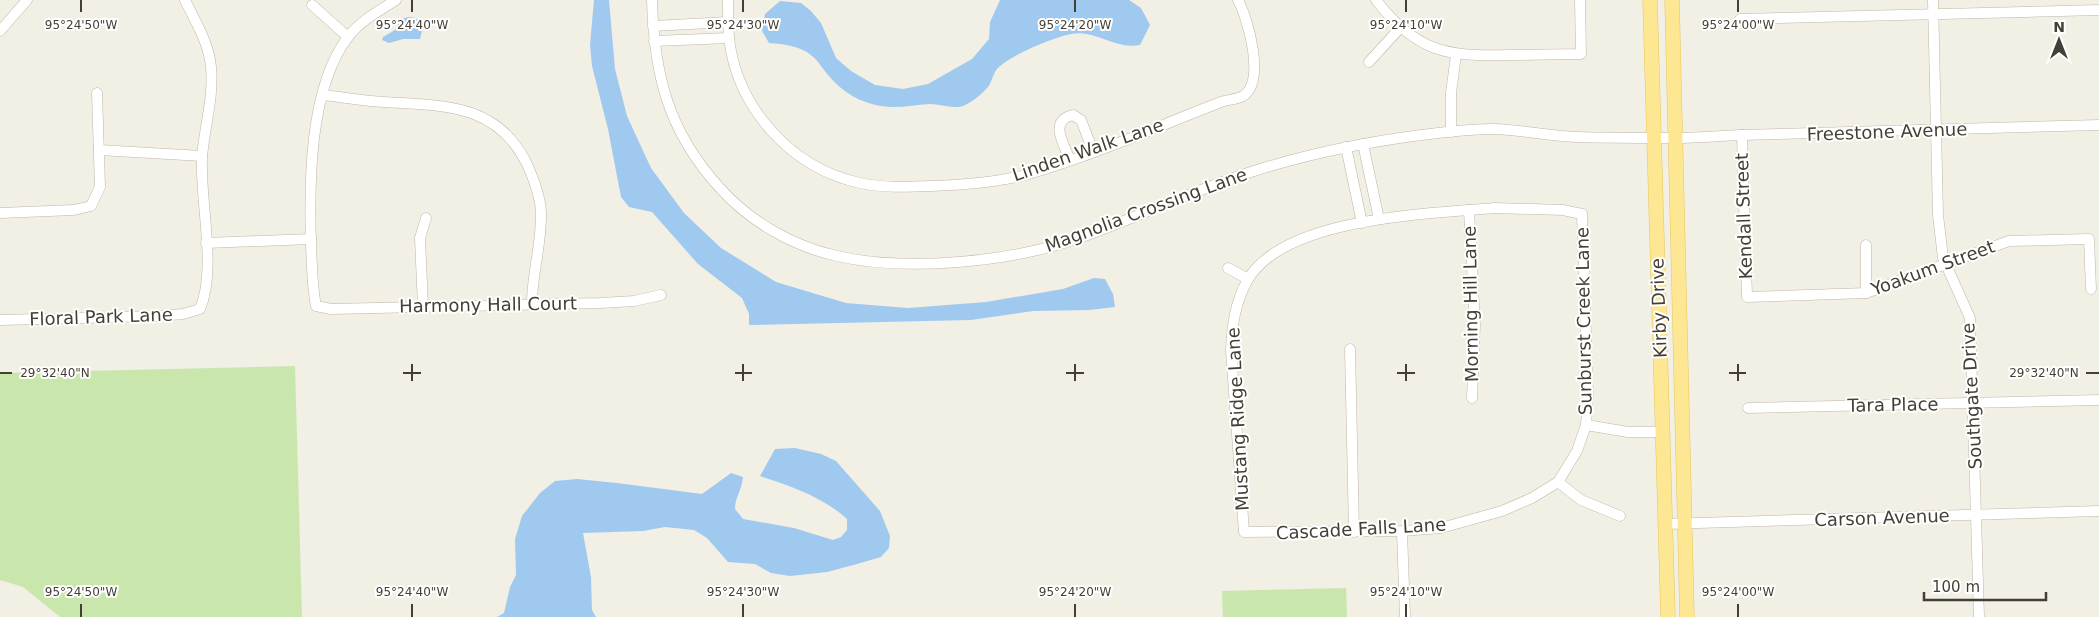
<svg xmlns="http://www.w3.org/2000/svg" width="2099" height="617" font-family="'DejaVu Sans',sans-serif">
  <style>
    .green { fill: #c9e7ad }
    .water { fill: #a0c9f0 }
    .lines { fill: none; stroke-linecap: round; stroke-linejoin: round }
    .minor-casing { stroke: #beb7a7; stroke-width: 11 }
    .major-casing { stroke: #e3c661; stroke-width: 15 }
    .minor { stroke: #fff; stroke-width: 10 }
    .major { stroke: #fee792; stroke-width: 14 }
    .ticks { fill: none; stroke: #443f34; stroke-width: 2 }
    .labels { text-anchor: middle; stroke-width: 4; stroke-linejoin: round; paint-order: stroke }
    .street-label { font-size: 18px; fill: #443f34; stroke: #fff }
    .ticks-label { font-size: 12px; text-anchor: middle; fill: #443f34; stroke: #fff; stroke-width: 4; stroke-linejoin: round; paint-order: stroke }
  </style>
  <rect width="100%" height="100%" fill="#f2efe4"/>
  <g class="green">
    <polygon points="295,366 302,617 60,617 23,587 0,580 0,373"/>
    <polygon points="1346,588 1347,617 1223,617 1222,591"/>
  </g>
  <g class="water">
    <polygon points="594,0 609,0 615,69 627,116 651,168 684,213 721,248 776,282 846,303 908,308 986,302 1063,289 1094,278 1105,279 1113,294 1115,307 1089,310 1033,311 971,320 749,325 749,314 742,298 698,264 652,212 629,207 621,197 608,129 592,66 590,45"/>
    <path d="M 1000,0 L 1129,0 L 1141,8 L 1150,25 L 1140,45 C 1114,50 1096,29 1071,34 C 1052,38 1013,54 999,67 C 993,72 992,82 988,87 C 983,93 973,101 967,104 C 956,111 942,104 930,104 C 913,105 898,109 881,106 C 861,103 842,92 829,76 C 823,70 819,61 812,56 C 801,46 784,44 769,43 L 762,31 L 765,14 L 780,1 L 801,3 L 811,11 L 821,23 L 836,58 L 851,71 L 875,85 L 903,89 L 928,84 L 972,59 L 989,39 L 990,22 Z"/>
    <polygon points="409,17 416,18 423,26 420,39 403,39 389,43 382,40 383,37 395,30 401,19"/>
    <path d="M 795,448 L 821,454 L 836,461 L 880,511 L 890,536 L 889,548 L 881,557 L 857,564 L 827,572 L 790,576 L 771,573 L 755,564 L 728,562 L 707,538 L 694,530 L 665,527 L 643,531 L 583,533 L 591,577 L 592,610 L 596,617 L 497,617 L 504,613 L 510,587 L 516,575 L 515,539 L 522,516 L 540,493 L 555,481 L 577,479 L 617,483 L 702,494 L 731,473 L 743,477 C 742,490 735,497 735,509 L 743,519 L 794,528 L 833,540 L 841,537 L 847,530 L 847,519 C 823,497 791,486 760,476 L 775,449 Z"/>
  </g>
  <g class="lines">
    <g class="minor-casing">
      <g id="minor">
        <path d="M 396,0 C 380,10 359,22 348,37 C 309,88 309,184 311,245 C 312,265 312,286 316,306 L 331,309 L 601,303 L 634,301 L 661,295"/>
        <path d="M 652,0 C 654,74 668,131 719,187 C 749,221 792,246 837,256 C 907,272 1011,262 1079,238 C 1138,217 1194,190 1254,171 C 1314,152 1376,140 1438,133 C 1456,131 1476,129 1495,129 C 1522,130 1549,136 1576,137 C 1609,138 1642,138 1674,138 C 1696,138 1718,136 1740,135 C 1859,132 1979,129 2099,125"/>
        <path d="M 728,0 C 728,13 728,25 729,38 C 737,108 791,168 860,183 C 883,188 908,187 932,186 C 963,185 995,183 1025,175 C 1092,156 1156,127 1221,102 C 1227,100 1238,99 1243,96 C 1266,81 1248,19 1238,0"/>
        <path d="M 1376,0 C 1416,52 1447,57 1509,55 C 1533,55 1557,54 1581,54 L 1580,0"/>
        <polyline points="1933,0 1938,215 1943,258 1970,318 1979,617"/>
        <polyline points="312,5 348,37"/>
        <polyline points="1740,19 2099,10"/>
        <polyline points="653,26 728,22"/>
        <polyline points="0,31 27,0"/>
        <polyline points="654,41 729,38"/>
        <polyline points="1369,62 1400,28"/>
        <path d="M 323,95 C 343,97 363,101 384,102 C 442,106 495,102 526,162 C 533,177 540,195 541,212 C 542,243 532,273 532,303"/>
        <polyline points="1451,132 1451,93 1456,55"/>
        <polyline points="1742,135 1747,297 1866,293 2009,241 2089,239 2091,289"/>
        <polyline points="1363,144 1379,219"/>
        <polyline points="1346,147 1362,223"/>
        <polyline points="99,150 202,156"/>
        <path d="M 1070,160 C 1064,144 1048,121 1073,115 L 1081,120 L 1093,151"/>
        <path d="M 1494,208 L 1563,210 L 1582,214 L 1588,397 L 1586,425 L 1577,451 L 1558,482 L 1532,498 L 1502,511 L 1441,528 L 1402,531 L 1244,532 L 1231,350 C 1232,326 1235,303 1247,281 C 1283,217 1429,214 1494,208 Z"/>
        <polyline points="1469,210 1475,325 1472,398"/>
        <polyline points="0,213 74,210 91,206 100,187 97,93"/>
        <polyline points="206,243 311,239"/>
        <polyline points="1866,245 1866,293"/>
        <polyline points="1228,268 1248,279"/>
        <polyline points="423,307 420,238 426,218"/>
        <path d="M 0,320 L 159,316 L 183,314 L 200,309 C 217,269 200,203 202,158 C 204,128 214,98 211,67 C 209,43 195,21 185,0"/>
        <polyline points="1350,349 1354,532"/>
        <polyline points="1748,408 2099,400"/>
        <polyline points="1586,425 1628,432 1662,432"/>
        <polyline points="1558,482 1581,500 1620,516"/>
        <polyline points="1665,524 2099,511"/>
        <polyline points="1402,531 1405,617"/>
      </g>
    </g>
    <g class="major-casing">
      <g id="major">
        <polyline points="1650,0 1668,617"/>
        <polyline points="1672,0 1687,617"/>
      </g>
    </g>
    <use href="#minor" class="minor"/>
    <use href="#major" class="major"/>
  </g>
  <path class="ticks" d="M 81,0 L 81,12M 412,0 L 412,12M 743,0 L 743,12M 1075,0 L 1075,12M 1406,0 L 1406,12M 1738,0 L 1738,12M 412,364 L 412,381M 743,364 L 743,381M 1075,364 L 1075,381M 1406,364 L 1406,381M 1738,364 L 1738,381M 0,373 L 12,373M 403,373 L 421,373M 735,373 L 752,373M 1066,373 L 1084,373M 1397,373 L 1415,373M 1729,373 L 1746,373M 2086,373 L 2099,373M 81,604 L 81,617M 412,604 L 412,617M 743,604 L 743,617M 1075,604 L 1075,617M 1406,604 L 1406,617M 1738,604 L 1738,617"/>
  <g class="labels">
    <g class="street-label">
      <text transform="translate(1887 132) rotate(-2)" y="6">Freestone Avenue</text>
      <text transform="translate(1088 150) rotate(-19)" y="6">Linden Walk Lane</text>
      <text transform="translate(1146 210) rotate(-20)" y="6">Magnolia Crossing Lane</text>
      <text transform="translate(1744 216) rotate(-92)" y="6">Kendall Street</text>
      <text transform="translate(1933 268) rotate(-20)" y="6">Yoakum Street</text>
      <text transform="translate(1471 304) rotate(-91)" y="6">Morning Hill Lane</text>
      <text transform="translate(488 305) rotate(-1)" y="6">Harmony Hall Court</text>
      <text transform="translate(1659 308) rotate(-92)" y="6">Kirby Drive</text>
      <text transform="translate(101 317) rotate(-2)" y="6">Floral Park Lane</text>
      <text transform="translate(1584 321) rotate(-91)" y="6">Sunburst Creek Lane</text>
      <text transform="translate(1972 396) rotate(-93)" y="6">Southgate Drive</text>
      <text transform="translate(1893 405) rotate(-1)" y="6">Tara Place</text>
      <text transform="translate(1238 419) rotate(-93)" y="6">Mustang Ridge Lane</text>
      <text transform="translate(1882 518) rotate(-2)" y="6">Carson Avenue</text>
      <text transform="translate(1361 529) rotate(-3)" y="6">Cascade Falls Lane</text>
    </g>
  </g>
  <g class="ticks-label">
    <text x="81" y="29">95°24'50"W</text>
    <text x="412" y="29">95°24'40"W</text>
    <text x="743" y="29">95°24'30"W</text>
    <text x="1075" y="29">95°24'20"W</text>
    <text x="1406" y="29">95°24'10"W</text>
    <text x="1738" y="29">95°24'00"W</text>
    <text x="55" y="377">29°32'40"N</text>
    <text x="2044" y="377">29°32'40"N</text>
    <text x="81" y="596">95°24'50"W</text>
    <text x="412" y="596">95°24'40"W</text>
    <text x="743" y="596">95°24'30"W</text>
    <text x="1075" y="596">95°24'20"W</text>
    <text x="1406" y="596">95°24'10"W</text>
    <text x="1738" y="596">95°24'00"W</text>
  </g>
  <g transform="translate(2059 40)" stroke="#ffffff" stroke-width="4" paint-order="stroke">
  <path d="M0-4L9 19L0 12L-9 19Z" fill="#443f34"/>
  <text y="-8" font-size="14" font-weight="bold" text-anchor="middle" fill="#443f34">N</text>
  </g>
  <path d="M1924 592v8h122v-8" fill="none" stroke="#443f34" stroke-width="2.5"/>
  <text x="1932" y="592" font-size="15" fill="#443f34" stroke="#ffffff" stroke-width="4" paint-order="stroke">100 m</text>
</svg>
